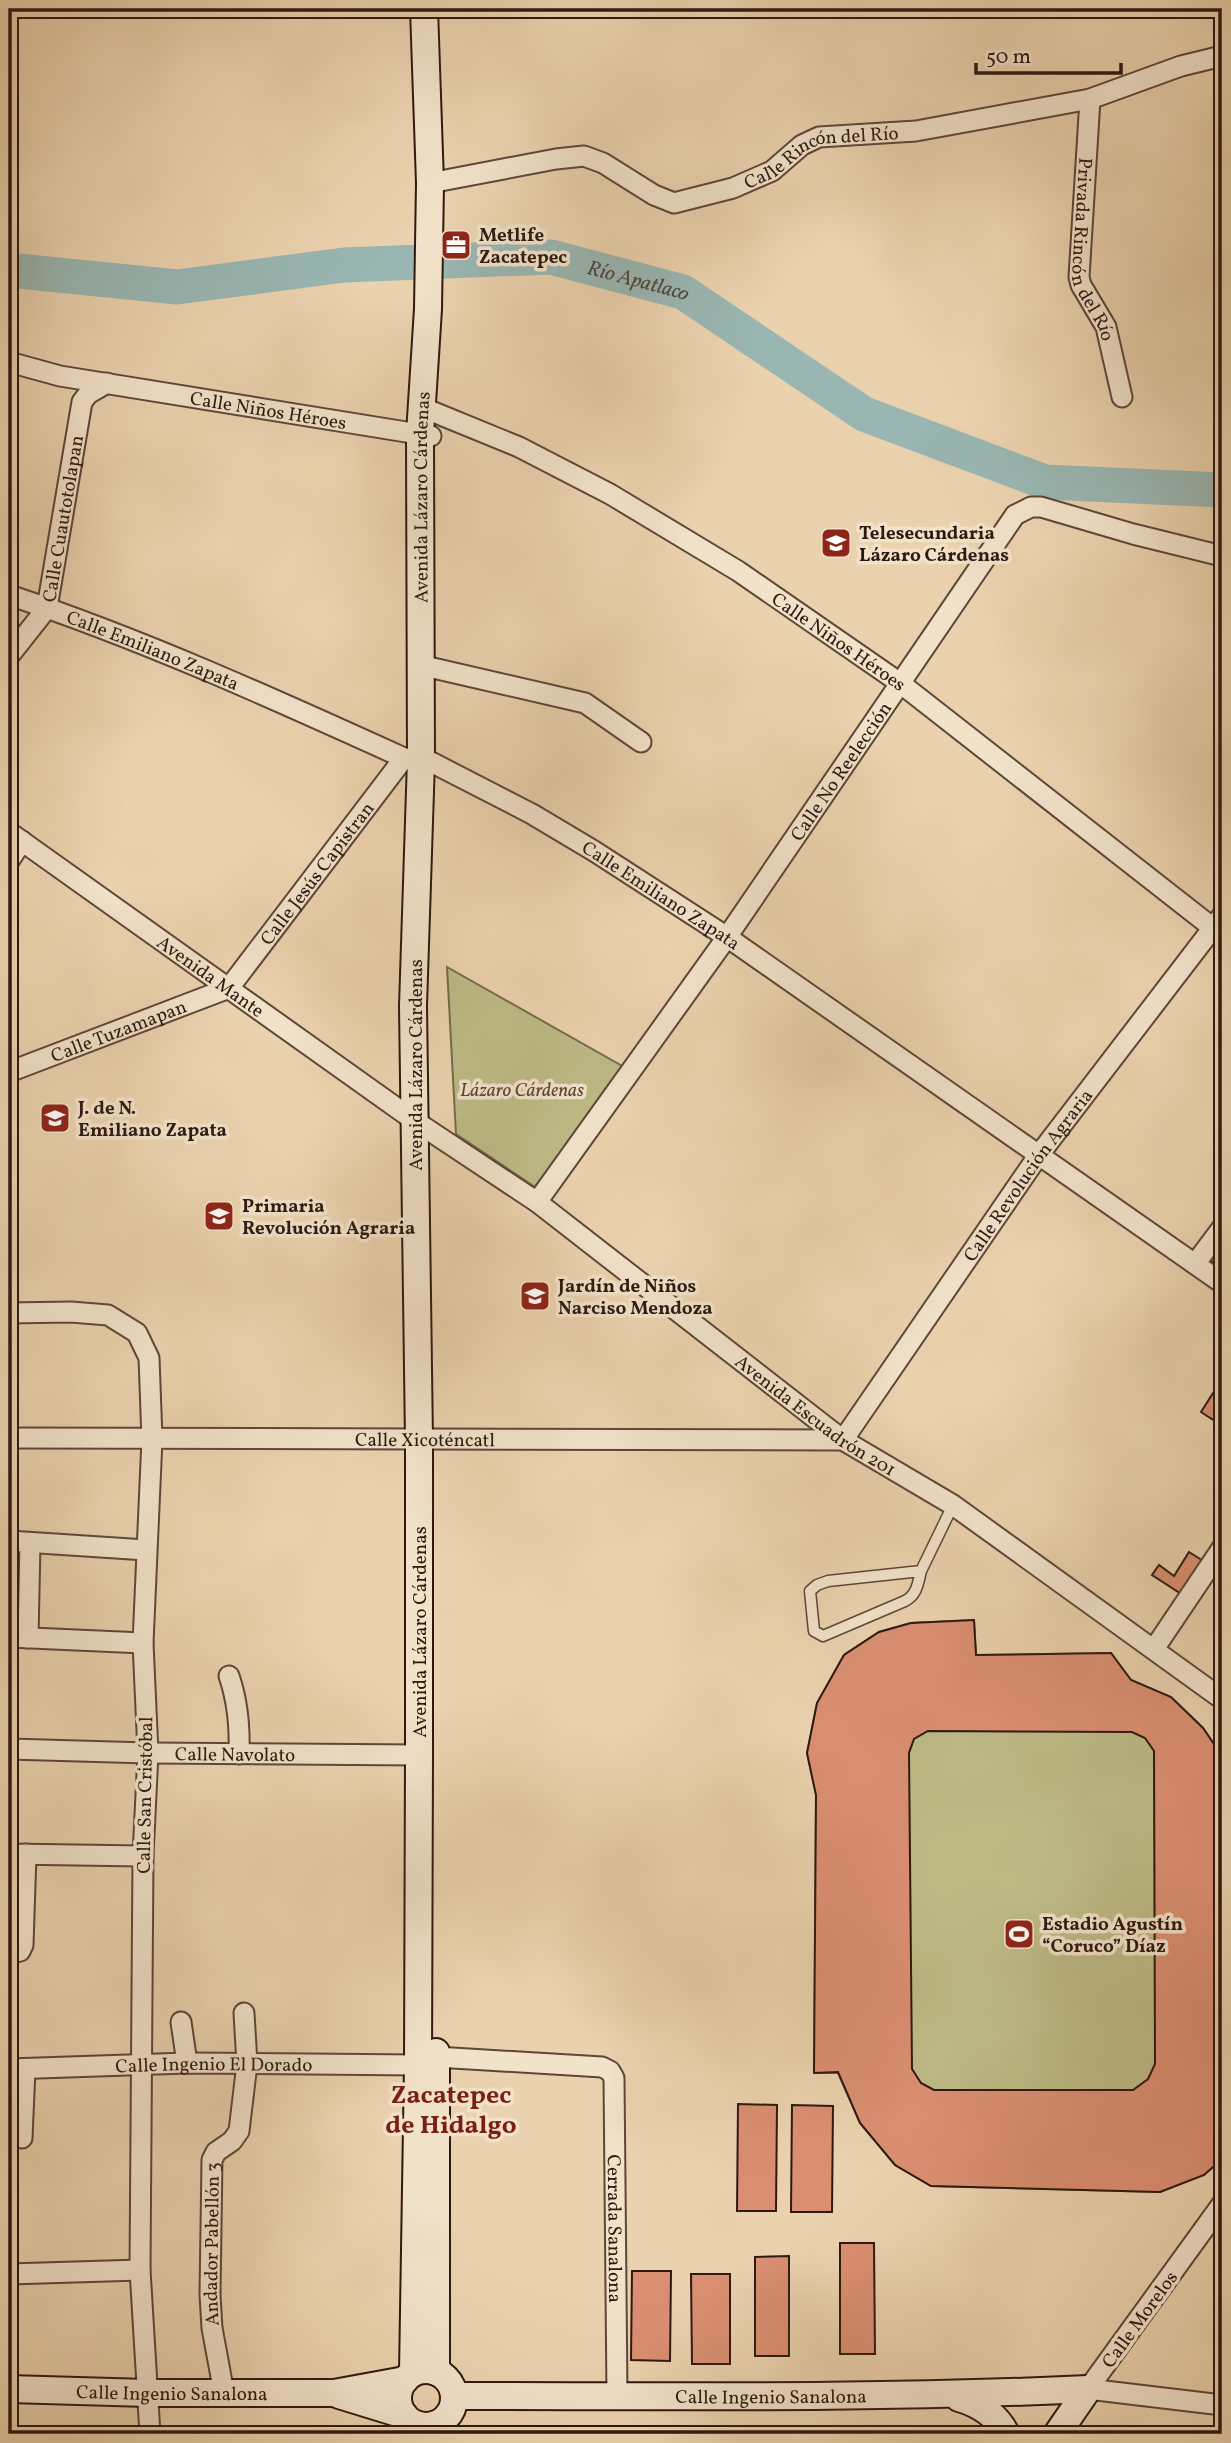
<svg xmlns="http://www.w3.org/2000/svg" width="1231" height="2443" font-family="Vollkorn,serif">
  <style>
    .green { fill: #bdba86; stroke: #766a4b; stroke-width: 2 }
    .lines { fill: none; stroke-linecap: round; stroke-linejoin: round }
    .river { stroke: #99b6b2; stroke-width: 35 }
    .building { fill: #db8f72; stroke: #2e1910; stroke-width: 2; fill-rule: evenodd }
    .lane-casing { stroke: #5d4738; stroke-width: 13 }
    .street-casing { stroke: #5d4738; stroke-width: 23 }
    .secondary-casing { stroke: #2e1910; stroke-width: 30 }
    .lane { stroke: #f2e2ca; stroke-width: 10 }
    .street { stroke: #f2e2ca; stroke-width: 19 }
    .secondary { stroke: #f2e2ca; stroke-width: 26 }
    .labels { text-anchor: middle; stroke-width: 7; stroke-linejoin: round; paint-order: stroke }
    .street-label { font-size: 19px; fill: #2e1910; stroke: #f2e2ca }
    .poi-label { font-size: 19px; font-weight: bold; fill: #2e1910; stroke: #f2e2ca; text-anchor: start }
    .park-label { font-size: 19px; font-style: italic; fill: #594933; stroke: #f2e2ca }
    .water-label { font-size: 21px; font-style: italic; fill: #4e4841; stroke: #f2e2ca }
    .district-label { font-size: 26px; font-weight: bold; fill: #7a1f14; stroke: #f2e2ca }
  </style>
  <rect width="100%" height="100%" fill="#ebd2ae"/>
  <filter id="stains"><feTurbulence type="fractalNoise" baseFrequency=".00286" numOctaves="4"/><feColorMatrix values="0 0 0 0 .2 0 0 0 0 .09 0 0 0 0 .02 0 0 0 .5 -.17"/></filter>
  <radialGradient id="worn" r=".72"><stop offset=".6" stop-color="#630" stop-opacity="0"/><stop offset="1" stop-color="#630" stop-opacity=".3"/></radialGradient>
  <g class="green">
    <polygon points="447,967 624,1067 535,1187 456,1134"/>
    <polygon points="974,1620 976,1655 1111,1653 1131,1680 1171,1697 1203,1728 1218,1750 1222,1750 1222,2159 1204,2175 1160,2192 931,2186 895,2165 860,2123 838,2073 814,2073 816,1795 807,1753 817,1703 844,1655 879,1632 911,1623"/>
  </g>
  <g class="lines">
    <path class="river" id="s1" d="M 9,270 L 177,287 L 344,265 L 551,257 L 683,292 L 864,414 L 1045,482 L 1222,490"/>
  </g>
  <g class="building">
    <polygon points="1222,1237 1222,1269 1207,1258"/>
    <polygon points="1222,1379 1222,1416 1218,1423 1201,1412"/>
    <polygon points="1189,1552 1208,1564 1186,1597 1152,1575 1159,1565 1174,1576"/>
    <path d="M 974,1620 L 976,1655 L 1111,1653 L 1131,1680 L 1171,1697 L 1203,1728 L 1218,1750 L 1222,1750 L 1222,2159 L 1204,2175 L 1160,2192 L 931,2186 L 895,2165 L 860,2123 L 838,2072 L 814,2073 L 816,1795 L 807,1753 L 817,1703 L 844,1655 L 879,1632 L 911,1623 ZM 928,1731 L 1132,1732 L 1145,1738 L 1154,1751 L 1155,2064 L 1148,2079 L 1133,2090 L 934,2090 L 921,2083 L 912,2069 L 909,1753 L 914,1739 Z"/>
    <polygon points="738,2104 777,2105 776,2211 737,2211"/>
    <polygon points="792,2105 833,2106 832,2212 791,2212"/>
    <polygon points="840,2243 874,2243 875,2354 840,2354"/>
    <polygon points="789,2256 789,2356 755,2356 755,2257"/>
    <polygon points="632,2271 671,2271 670,2361 631,2360"/>
    <polygon points="691,2274 730,2274 730,2364 692,2364"/>
  </g>
  <g class="lines">
    <g class="lane-casing">
      <path id="lane" d="M 921,1571 C 918,1583 917,1595 905,1601 L 823,1636 L 814,1631 L 810,1591 L 817,1585 L 828,1581 L 921,1571 L 953,1505"/>
    </g>
    <g class="street-casing">
      <g id="street">
        <path id="s2" d="M 1090,99 L 1079,277 L 1081,285 L 1106,327 L 1122,397"/>
        <path id="s3" d="M 430,183 L 556,159 L 584,156 L 603,163 L 654,195 L 674,203 L 733,188 L 772,171 L 802,145 L 819,137 L 916,131 L 1090,99 L 1181,66 L 1222,56"/>
        <path id="s4" d="M 9,362 L 60,376 L 431,436"/>
        <path id="s5" d="M 420,410 L 431,411 L 519,447 L 610,494 L 738,571 L 900,683 L 1222,935"/>
        <path id="s6" d="M 9,595 C 144,640 274,699 404,758 L 431,762 L 532,814 L 594,851 L 727,937 L 1222,1283"/>
        <path id="s7" d="M 9,656 L 47,608 L 82,402 L 88,394 L 107,383"/>
        <polyline points="433,668 585,703 641,742"/>
        <path id="s8" d="M 9,832 L 415,1121 L 537,1202 L 843,1440 L 953,1505 L 1222,1699"/>
        <polyline points="9,861 22,841"/>
        <path id="s9" d="M 9,1072 L 229,988 L 404,758"/>
        <path id="s10" d="M 537,1202 L 727,937 L 1015,515 L 1031,507 L 1041,507 L 1133,534 L 1222,556"/>
        <polyline points="1195,1264 1222,1228"/>
        <polyline points="9,1313 71,1312 108,1315 137,1333 149,1358 152,1439 143,1643 148,1753 143,1856 140,2270 150,2434"/>
        <path id="s11" d="M 9,1438 L 843,1440 L 1038,1156 L 1222,916"/>
        <polyline points="9,1541 146,1550"/>
        <polyline points="9,1637 143,1643"/>
        <polyline points="28,1638 30,1543"/>
        <polyline points="1154,1649 1222,1548"/>
        <path d="M 229,1676 C 238,1702 240,1726 239,1754"/>
        <path id="s12" d="M 9,1749 L 148,1753 L 419,1755"/>
        <polyline points="9,1854 143,1856"/>
        <polyline points="9,1954 20,1951 23,1945 26,1854"/>
        <polyline points="181,2022 187,2063"/>
        <path id="s13" d="M 436,2057 L 602,2067 L 610,2071 L 614,2078 L 617,2396"/>
        <path id="s14" d="M 9,2069 L 187,2063 L 418,2065"/>
        <polyline points="22,2138 25,2069"/>
        <polyline points="1222,2204 1088,2389 1222,2405"/>
        <polyline points="9,2274 140,2270"/>
        <path id="s15" d="M 224,2393 L 212,2328 L 210,2295 L 212,2160 L 216,2152 L 232,2141 L 239,2131 L 247,2064 L 244,2013"/>
        <polyline points="437,2434 437,2423"/>
      </g>
    </g>
    <g class="secondary-casing">
      <g id="secondary">
        <polyline points="436,2052 436,2372"/>
        <circle cx="426" cy="2398" r="28"/>
        <path id="s16" d="M 413,2373 L 418,2065 L 419,1755 L 419,1440 L 413,1006 L 421,760 L 420,434 L 428,309 L 430,183 L 424,9"/>
        <path id="s17" d="M 9,2389 L 147,2393 L 334,2393 L 405,2380"/>
        <polyline points="339,2395 404,2415"/>
        <path id="s18" d="M 454,2396 C 665,2396 876,2399 1088,2389"/>
        <path d="M 959,2398 C 979,2404 997,2415 1006,2434"/>
        <polyline points="1057,2434 1088,2389"/>
      </g>
    </g>
    <use href="#lane" class="lane"/>
    <use href="#street" class="street"/>
    <use href="#secondary" class="secondary"/>
  </g>
  <defs>
    <g id="office-square" transform="scale(1.575)"><rect x="-9" y="-9" width="18" height="18" rx="4" fill="#8f2418" stroke="#f2e2ca"/><path d="M-6-3h4V-5.5h4V-3h4V5H-6ZM-1-4.5V-3h2v-1.5ZM-6 0V1H6V0Z" fill="#fff"/></g>
    <g id="school-square" transform="scale(1.575)"><rect x="-9" y="-9" width="18" height="18" rx="4" fill="#8f2418" stroke="#f2e2ca"/><path d="M0-5L7-2L0 1L-7-2ZM-4 1L0 2.5L4 1V4Q0 6-4 4Z" fill="#fff"/></g>
    <g id="stadium-square" transform="scale(1.575)"><rect x="-9" y="-9" width="18" height="18" rx="4" fill="#8f2418" stroke="#f2e2ca"/><path d="M0-5a6.5 5 0 1 0 0 10a6.5 5 0 1 0 0-10ZM-3.5-1.8h7v3.6h-7Z" fill="#fff"/></g>
  </defs>
  <g fill-rule="evenodd">
    <use href="#office-square" x="456" y="245"/>
    <use href="#school-square" x="836" y="543"/>
    <use href="#school-square" x="55" y="1118"/>
    <use href="#school-square" x="219" y="1216"/>
    <use href="#school-square" x="535" y="1296"/>
    <use href="#stadium-square" x="1019" y="1934"/>
  </g>
  <g class="labels">
    <g class="street-label">
      <text dy="7" stroke="none"><textPath href="#s3" startOffset="416">Calle Rincón del Río</textPath></text>
      <text dy="7" stroke="none"><textPath href="#s2" startOffset="154">Privada Rincón del Río</textPath></text>
      <text dy="7" stroke="none"><textPath href="#s4" startOffset="264">Calle Niños Héroes</textPath></text>
      <text dy="7" stroke="none"><textPath href="#s16" startOffset="1876">Avenida Lázaro Cárdenas</textPath></text>
      <text dy="7" stroke="none"><textPath href="#s7" startOffset="152">Calle Cuautotolapan</textPath></text>
      <text dy="7" stroke="none"><textPath href="#s5" startOffset="481">Calle Niños Héroes</textPath></text>
      <text dy="7" stroke="none"><textPath href="#s6" startOffset="154">Calle Emiliano Zapata</textPath></text>
      <text dy="7" stroke="none"><textPath href="#s10" startOffset="527">Calle No Reelección</textPath></text>
      <text dy="7" stroke="none"><textPath href="#s9" startOffset="380">Calle Jesús Capistran</textPath></text>
      <text dy="7" stroke="none"><textPath href="#s6" startOffset="721">Calle Emiliano Zapata</textPath></text>
      <text dy="7" stroke="none"><textPath href="#s8" startOffset="248">Avenida Mante</textPath></text>
      <text dy="7" stroke="none"><textPath href="#s9" startOffset="117">Calle Tuzamapan</textPath></text>
      <text transform="translate(415 1065) rotate(-90)" y="7">Avenida Lázaro Cárdenas</text>
      <text dy="7" stroke="none"><textPath href="#s11" startOffset="1157">Calle Revolución Agraria</textPath></text>
      <text dy="7" stroke="none"><textPath href="#s8" startOffset="996">Avenida Escuadrón 201</textPath></text>
      <text dy="7" stroke="none"><textPath href="#s11" startOffset="416">Calle Xicoténcatl</textPath></text>
      <text transform="translate(419 1632) rotate(-90)" y="7">Avenida Lázaro Cárdenas</text>
      <text dy="7" stroke="none"><textPath href="#s12" startOffset="226">Calle Navolato</textPath></text>
      <text transform="translate(144 1795) rotate(-89)" y="7">Calle San Cristóbal</text>
      <text dy="7" stroke="none"><textPath href="#s14" startOffset="205">Calle Ingenio El Dorado</textPath></text>
      <text dy="7" stroke="none"><textPath href="#s13" startOffset="334">Cerrada Sanalona</textPath></text>
      <text dy="7" stroke="none"><textPath href="#s15" startOffset="150">Andador Pabellón 3</textPath></text>
      <text transform="translate(1139 2319) rotate(-54)" y="7">Calle Morelos</text>
      <text dy="7" stroke="none"><textPath href="#s17" startOffset="163">Calle Ingenio Sanalona</textPath></text>
      <text dy="7" stroke="none"><textPath href="#s18" startOffset="317">Calle Ingenio Sanalona</textPath></text>
    </g>
    <g class="poi-label">
      <text x="479" y="241">Metlife<tspan x="479" dy="22">Zacatepec</tspan></text>
      <text x="859" y="539">Telesecundaria<tspan x="859" dy="22">Lázaro Cárdenas</tspan></text>
      <text x="78" y="1114">J. de N.<tspan x="78" dy="22">Emiliano Zapata</tspan></text>
      <text x="242" y="1212">Primaria<tspan x="242" dy="22">Revolución Agraria</tspan></text>
      <text x="558" y="1292">Jardín de Niños<tspan x="558" dy="22">Narciso Mendoza</tspan></text>
      <text x="1042" y="1930">Estadio Agustín<tspan x="1042" dy="22">“Coruco” Díaz</tspan></text>
    </g>
    <g class="park-label">
      <text x="522" y="1096">Lázaro Cárdenas</text>
    </g>
    <g class="water-label">
      <text dy="7" stroke="none"><textPath href="#s1" startOffset="635">Río Apatlaco</textPath></text>
    </g>
    <g class="district-label">
      <text x="451" y="2103">Zacatepec<tspan x="451" dy="30">de Hidalgo</tspan></text>
    </g>
  </g>
  <rect width="1231" height="2443" fill="none" stroke="#ebd2ae" stroke-width="35"/>
  <rect x="10" y="10" width="1210" height="2422" fill="none" stroke="#2e1910" stroke-width="3.5"/>
  <rect x="18" y="18" width="1196" height="2408" fill="none" stroke="#2e1910" stroke-width="2"/>
  <path d="M976 63v10h145v-10" fill="none" stroke="#2e1910" stroke-width="3.5"/>
  <text x="986" y="63" font-size="21" fill="#2e1910" stroke="#f2e2ca" stroke-width="5" paint-order="stroke">50 m</text>
  <rect width="100%" height="100%" filter="url(#stains)"/>
  <rect width="100%" height="100%" fill="url(#worn)"/>
</svg>
